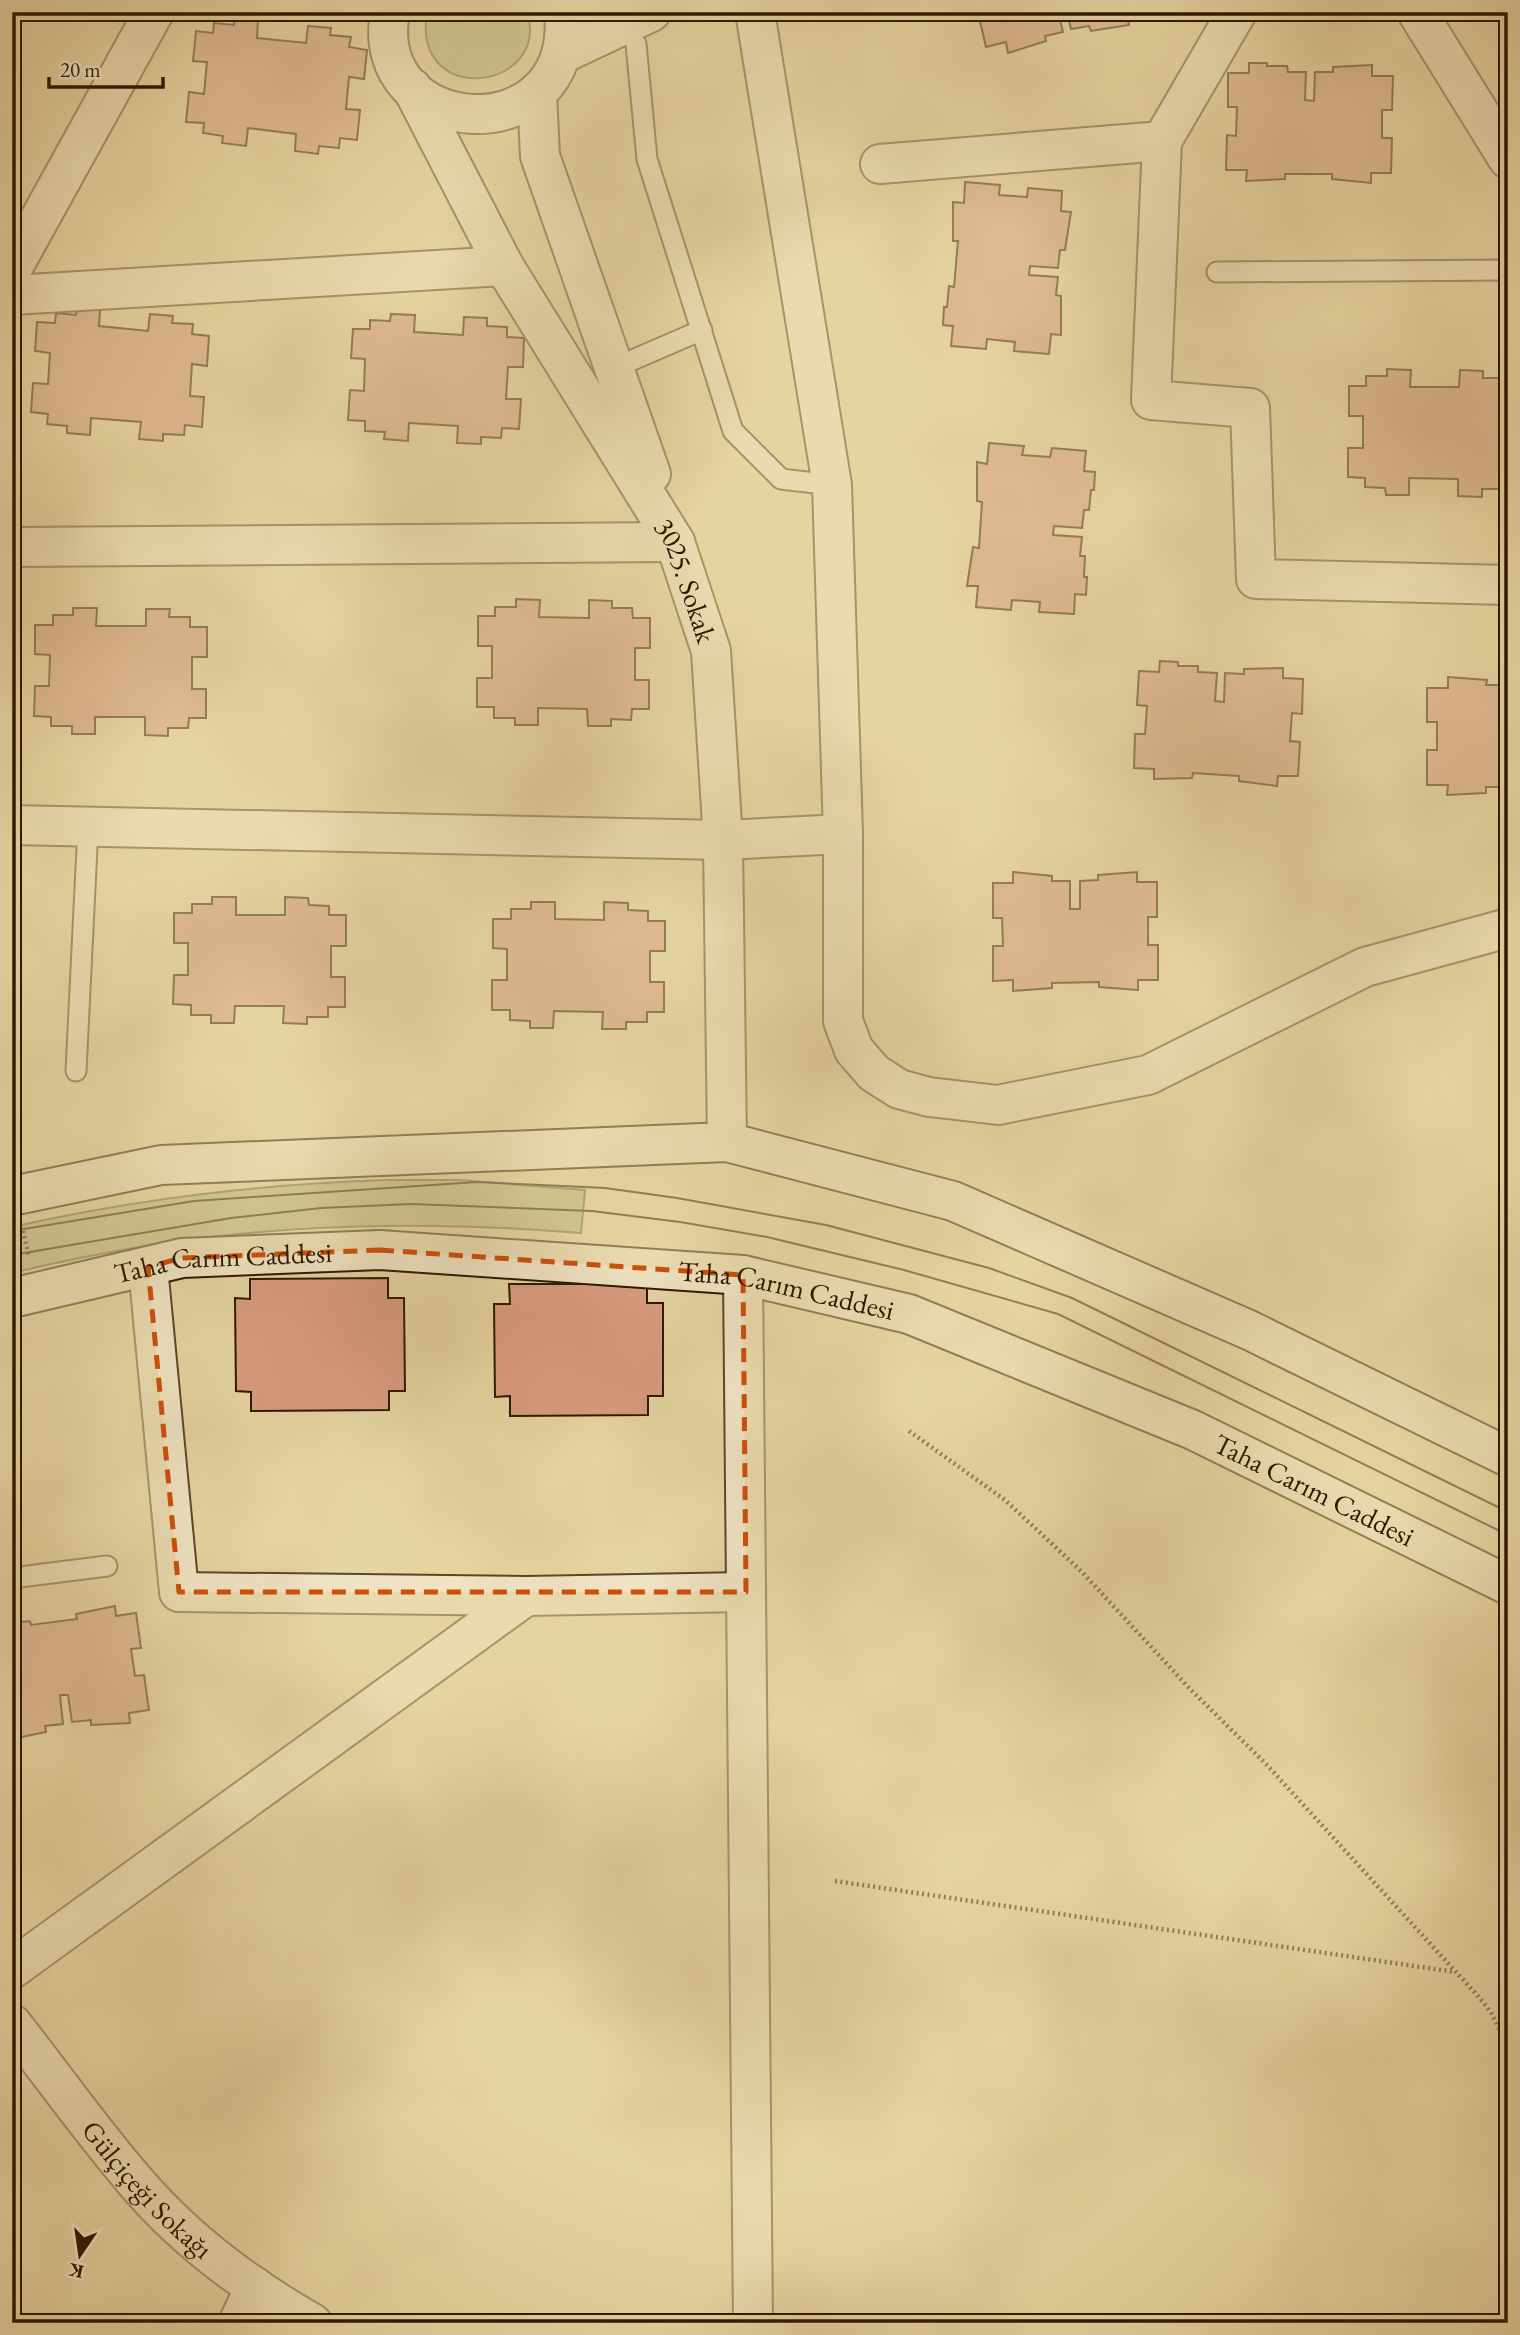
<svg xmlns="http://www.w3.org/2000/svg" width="1520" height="2335" font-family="'EB Garamond',serif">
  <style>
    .green { fill: #bbbb80; stroke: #736a40; stroke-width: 2 }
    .building { fill: #d99b7f; stroke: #2b1800; stroke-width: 2 }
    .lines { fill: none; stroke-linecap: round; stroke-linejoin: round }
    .lane-casing { stroke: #5a4728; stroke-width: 23 }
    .street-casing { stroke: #5a4728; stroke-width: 42 }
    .secondary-casing { stroke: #2b1800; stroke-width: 42 }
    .path { stroke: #2b1800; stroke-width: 4.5; stroke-dasharray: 2 3.5; stroke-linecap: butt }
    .lane { stroke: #efe3c2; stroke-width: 19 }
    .street { stroke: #efe3c2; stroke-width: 38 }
    .secondary { stroke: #efe3c2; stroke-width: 38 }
    .tram { stroke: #2b1800; stroke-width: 2 }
    .marked { fill: none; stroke: #cc4f0a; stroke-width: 5; stroke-dasharray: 14 9; stroke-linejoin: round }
    .labels { text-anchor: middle; stroke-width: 5; stroke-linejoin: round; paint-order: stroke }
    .street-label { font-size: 28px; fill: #2b1800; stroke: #efe3c2 }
  </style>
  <rect width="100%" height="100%" fill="#e6d4a1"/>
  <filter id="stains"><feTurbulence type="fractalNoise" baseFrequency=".00286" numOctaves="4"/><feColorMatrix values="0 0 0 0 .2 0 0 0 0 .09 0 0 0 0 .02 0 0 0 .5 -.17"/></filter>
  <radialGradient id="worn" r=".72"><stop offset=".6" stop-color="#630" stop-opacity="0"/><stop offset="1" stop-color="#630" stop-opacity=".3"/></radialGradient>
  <g class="green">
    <path d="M 427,12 L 527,12 C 552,90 411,110 427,12 Z"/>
    <path d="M 387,1180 L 459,1180 L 585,1190 L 581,1233 C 383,1217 205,1226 12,1273 L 12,1227 C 136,1199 260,1184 387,1180 Z"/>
  </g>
  <g class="building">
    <polygon points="1058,12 1063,32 1045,36 1046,41 1008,53 1006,42 986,47 978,13"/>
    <polygon points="1067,12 1139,12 1127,15 1129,25 1091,31 1089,26 1071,29"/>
    <polygon points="235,18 258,20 257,38 306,43 308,26 331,28 330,35 351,37 349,47 367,50 364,79 349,77 346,109 360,110 357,140 340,138 339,148 319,146 318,154 295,151 296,134 248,128 246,146 222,143 223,136 203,133 204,123 186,122 189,92 204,94 207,62 193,61 196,31 213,33 214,23 234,25"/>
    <polygon points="1249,63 1267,63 1267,66 1287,66 1288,72 1306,72 1305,100 1314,101 1315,72 1333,72 1333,67 1372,65 1372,76 1393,76 1392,110 1382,110 1382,138 1392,138 1391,173 1371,173 1371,183 1332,179 1332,174 1285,174 1285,179 1246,181 1247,170 1226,170 1227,135 1236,136 1237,107 1228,107 1228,73 1249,73"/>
    <polygon points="965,182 1000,185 999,195 1027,197 1028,188 1062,191 1061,211 1071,212 1065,250 1060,250 1058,268 1030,266 1029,275 1058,277 1056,295 1061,296 1061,335 1051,334 1049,354 1014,351 1015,342 987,339 986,349 951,346 953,326 943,325 944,307 947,307 949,286 954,287 958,241 953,241 953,202 964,203"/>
    <polygon points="77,308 100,309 99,326 148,331 150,314 173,316 172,323 193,324 192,334 209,336 207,366 192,364 190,396 204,397 202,427 185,425 184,435 163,434 163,441 139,439 141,422 91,418 90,435 67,433 67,426 47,424 48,414 31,412 33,383 48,384 50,353 35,351 37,322 55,323 56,313 76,315"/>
    <polygon points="391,314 415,315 414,332 463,335 464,317 487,318 487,326 507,327 507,337 524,338 523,367 508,367 506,399 521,399 519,429 502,428 501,438 481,437 481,444 457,443 458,426 409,423 408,441 384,439 385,432 365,431 365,421 348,420 350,390 364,391 365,359 351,358 353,329 370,329 370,320 390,321"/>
    <polygon points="1387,369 1411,370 1410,387 1459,387 1460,370 1483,371 1483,378 1504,378 1503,388 1508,388 1505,450 1508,450 1508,480 1502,479 1502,489 1482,489 1482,497 1458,496 1458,479 1409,478 1409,495 1386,495 1385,488 1365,487 1365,478 1348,477 1348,448 1363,448 1363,416 1349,416 1349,386 1366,386 1366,376 1387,376"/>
    <polygon points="989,443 1024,446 1022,455 1050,457 1052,448 1086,451 1084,471 1095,472 1094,490 1091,490 1089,510 1084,510 1082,528 1054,526 1053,535 1082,537 1080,556 1085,556 1084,577 1087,577 1086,595 1075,594 1074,614 1039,612 1040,602 1012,600 1011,610 976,607 978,586 967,586 973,547 979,548 982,502 977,501 977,462 987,464"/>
    <polygon points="516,599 540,600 539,617 589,618 589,600 612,601 612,608 632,608 633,618 650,618 650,648 635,648 635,680 649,680 649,709 632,709 631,720 611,719 611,726 588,726 587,709 538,708 538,725 515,725 515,718 494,718 494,707 477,707 477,678 492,678 492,646 478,646 478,616 495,616 495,607 516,607"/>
    <polygon points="73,608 97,608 96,626 146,626 146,609 170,609 169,617 190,617 190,627 207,627 207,657 192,657 192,689 206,689 206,718 189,718 188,728 168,728 168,736 145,735 145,717 95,717 95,734 72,734 72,726 51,726 51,717 34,716 35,686 49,686 50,655 35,654 35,625 53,625 53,615 73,615"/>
    <polygon points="1160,661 1178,662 1178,666 1198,666 1198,672 1217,673 1215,701 1224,702 1225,673 1244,674 1244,669 1283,668 1283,678 1303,679 1302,714 1292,713 1290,741 1300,742 1298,776 1278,776 1277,786 1239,781 1239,776 1193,773 1192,778 1154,779 1154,769 1134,768 1135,734 1145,734 1147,706 1137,705 1139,671 1159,672"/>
    <polygon points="1448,677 1487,680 1486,685 1505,685 1508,787 1486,787 1486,793 1447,795 1448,785 1427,785 1427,750 1437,750 1437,722 1427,722 1427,688 1448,688"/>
    <polygon points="1013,872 1052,876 1052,881 1070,881 1070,909 1080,909 1080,881 1098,880 1098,875 1137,872 1137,882 1157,882 1157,917 1148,917 1148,945 1158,945 1158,980 1138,980 1138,990 1099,987 1099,982 1052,983 1052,988 1013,991 1013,980 993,981 993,946 1003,946 1002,918 993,918 993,883 1013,883"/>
    <polygon points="212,897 236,897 236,915 285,915 285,897 308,898 309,905 329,906 329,915 346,915 346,946 331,946 331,977 345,977 345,1007 328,1007 328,1017 307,1017 307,1024 283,1023 284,1006 235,1006 234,1023 211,1023 211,1015 191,1015 191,1005 173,1004 174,975 188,975 188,943 174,943 174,913 192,913 192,904 212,904"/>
    <polygon points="531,902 555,902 555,919 604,920 604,902 628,903 628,910 648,911 648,921 665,921 665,951 650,951 650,982 664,982 664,1012 647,1012 647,1022 626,1022 626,1029 602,1029 603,1012 554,1011 553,1028 530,1028 530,1021 510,1020 510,1010 492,1010 492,980 507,980 507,949 493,948 493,919 511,919 511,909 531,909"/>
    <polygon points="388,1278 388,1298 404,1298 405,1391 389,1391 389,1410 251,1411 251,1392 236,1391 235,1298 250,1299 250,1279"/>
    <polygon points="509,1284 647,1284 647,1303 663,1303 663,1396 648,1396 648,1415 510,1416 510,1396 495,1397 494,1304 510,1304"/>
    <polygon points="115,1606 116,1616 136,1613 141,1648 131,1649 135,1676 144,1675 149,1710 129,1713 130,1723 91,1725 91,1720 72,1722 68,1695 60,1695 63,1724 45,1726 46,1732 12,1739 12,1623 30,1621 31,1625 77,1619 76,1614"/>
  </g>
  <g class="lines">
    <g class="lane-casing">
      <g id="lane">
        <polyline points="636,44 647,159 733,431 781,479 832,485"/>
        <polyline points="1217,272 1508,270"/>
        <polyline points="614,368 702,330"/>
        <polyline points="76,1071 88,827"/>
        <polyline points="12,1578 107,1566"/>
      </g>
    </g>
    <g class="street-casing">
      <g id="street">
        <path d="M 390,12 C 366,141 578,155 564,12"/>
        <polyline points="755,12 832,485 843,834 843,1021 854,1050 874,1073 899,1089 929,1097 998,1105 1148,1075 1365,967 1508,928"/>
        <polyline points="1237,12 1162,141 1151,400 1250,408 1256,579 1508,585"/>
        <polyline points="1417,12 1508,159"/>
        <polyline points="562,54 651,12"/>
        <path id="s1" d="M 412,88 L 504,266 L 675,542 L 711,651 L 723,840 L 727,1142"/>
        <polyline points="537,93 540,156 651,474"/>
        <polyline points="880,164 1162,141"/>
        <polyline points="12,269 154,12"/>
        <polyline points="12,295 504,266"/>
        <polyline points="12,547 675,542"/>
        <polyline points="12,825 723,840 843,834"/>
        <polyline points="148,1267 179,1592 526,1596 746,1592"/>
        <polyline points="743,1275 753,2323"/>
        <polyline points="12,1969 526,1596"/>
        <path id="s2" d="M 12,2024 C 53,2076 91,2130 134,2180 C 182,2237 247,2286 312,2323"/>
        <polyline points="238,2323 255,2287"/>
      </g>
    </g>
    <g class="secondary-casing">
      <g id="secondary">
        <polyline points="12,1196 161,1165 727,1142 953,1201 1249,1330 1508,1457"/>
        <path id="s3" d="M 12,1298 L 182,1258 L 380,1250 L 743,1275 L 909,1314 L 1193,1430 L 1508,1585"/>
      </g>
    </g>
    <g class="path">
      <polyline points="23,1231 29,1257"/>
      <polyline points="909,1431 1005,1500 1082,1572 1190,1689 1266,1764 1477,1995 1491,2012 1508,2047"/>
      <polyline points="835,1881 1455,1972"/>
    </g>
    <use href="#lane" class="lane"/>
    <use href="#street" class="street"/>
    <use href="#secondary" class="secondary"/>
    <g class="tram">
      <polyline points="12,1231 194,1201 477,1182 605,1188 677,1198 826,1225 989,1268 1072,1298 1508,1512"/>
      <polyline points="12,1255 231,1218 321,1208 411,1204 592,1211 680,1222 767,1237 904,1270 1058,1314 1508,1535"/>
    </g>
  </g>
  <path d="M0 0H1520V2335H0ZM 380,1250 L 743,1275 L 746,1592 L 179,1592 L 148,1267 L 182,1258 Z" fill="#e6d4a1" fill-opacity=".55" fill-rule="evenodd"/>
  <path class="marked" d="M 380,1250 L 743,1275 L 746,1592 L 179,1592 L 148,1267 L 182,1258 Z"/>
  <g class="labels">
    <g class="street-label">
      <text dy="10" stroke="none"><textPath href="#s1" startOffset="565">3025. Sokak</textPath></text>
      <text dy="10" stroke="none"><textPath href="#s3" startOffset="215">Taha Carım Caddesi</textPath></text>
      <text dy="10" stroke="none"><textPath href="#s3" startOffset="782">Taha Carım Caddesi</textPath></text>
      <text dy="10" stroke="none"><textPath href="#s3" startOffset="1349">Taha Carım Caddesi</textPath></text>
      <text dy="10" stroke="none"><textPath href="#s2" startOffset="214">Gülçiçeği Sokağı</textPath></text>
    </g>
  </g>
  <rect width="1520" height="2335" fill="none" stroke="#e6d4a1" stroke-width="42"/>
  <rect x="14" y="14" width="1492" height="2307" fill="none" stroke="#2b1800" stroke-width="3.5"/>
  <rect x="21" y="21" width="1478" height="2293" fill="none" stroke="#2b1800" stroke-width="2"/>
  <g transform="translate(80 2255) rotate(193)" stroke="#efe3c2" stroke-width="5" paint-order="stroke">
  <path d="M0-5L12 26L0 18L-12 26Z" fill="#2b1800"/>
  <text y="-10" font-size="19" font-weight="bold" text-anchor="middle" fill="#2b1800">K</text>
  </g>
  <path d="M49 77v10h114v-10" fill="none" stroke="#2b1800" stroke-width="3.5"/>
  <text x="60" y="77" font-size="21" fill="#2b1800" stroke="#efe3c2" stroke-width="5" paint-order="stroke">20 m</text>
  <rect width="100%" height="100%" filter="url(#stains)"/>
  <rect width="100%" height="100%" fill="url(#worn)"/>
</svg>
